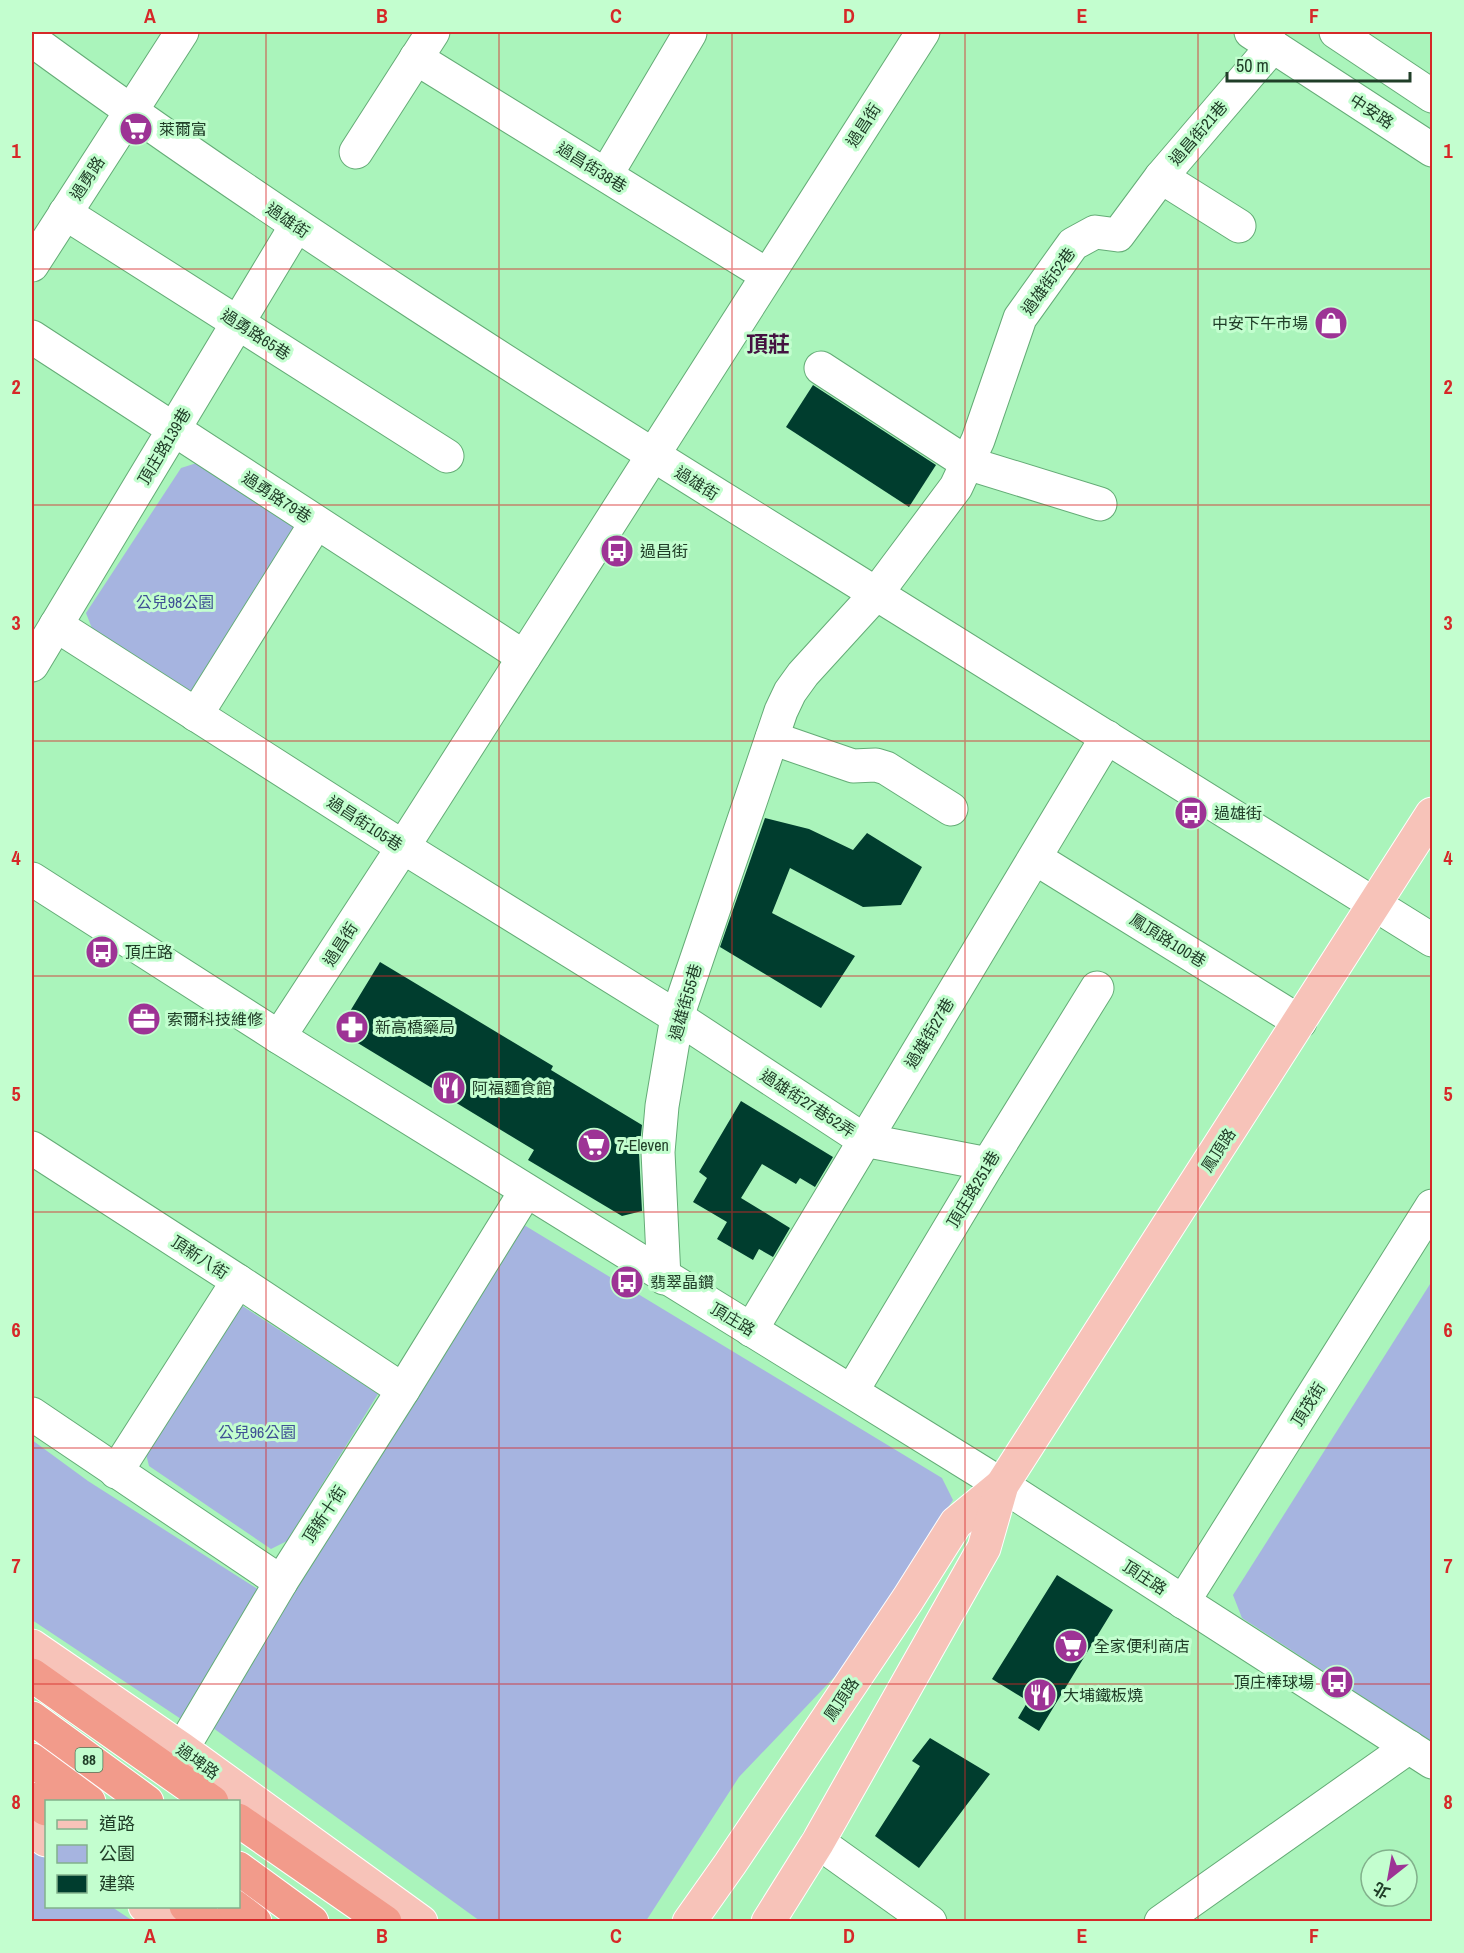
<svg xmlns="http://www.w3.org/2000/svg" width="1464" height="1953" font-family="'Archivo Narrow','Noto Sans TC',sans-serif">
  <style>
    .green { fill: #a6b4e0 }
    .building { fill: #003d2e }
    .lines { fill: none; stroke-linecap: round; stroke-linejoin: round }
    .minor-casing { stroke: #64ac76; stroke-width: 35 }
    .major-casing { stroke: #fff; stroke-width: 35 }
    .highway-casing { stroke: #fff; stroke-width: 35 }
    .minor { stroke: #fff; stroke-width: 33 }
    .major { stroke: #f7c3b9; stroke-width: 33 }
    .highway { stroke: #f29b8b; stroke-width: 33 }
    .grid { fill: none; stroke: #d62828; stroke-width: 1.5; stroke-opacity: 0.55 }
    .labels { text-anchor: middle; stroke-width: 6; stroke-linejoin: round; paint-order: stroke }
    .shield { fill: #c3fecf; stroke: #51785a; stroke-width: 1.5 }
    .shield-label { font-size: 15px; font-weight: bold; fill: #203e28 }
    .street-label { font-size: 16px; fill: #203e28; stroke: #c3fecf }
    .poi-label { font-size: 16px; fill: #203e28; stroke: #c3fecf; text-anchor: start }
    .park-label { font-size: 16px; fill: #405195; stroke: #c3fecf }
    .district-label { font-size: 22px; font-weight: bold; fill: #441241; stroke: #c3fecf }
    .neatline { fill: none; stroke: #d62828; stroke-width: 2 }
    .grid-label { font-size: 20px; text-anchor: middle; font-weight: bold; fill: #d62828 }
  </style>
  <rect width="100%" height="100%" fill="#aaf4bb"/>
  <g class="green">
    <polygon points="203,461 299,522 201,691 189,694 93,631 86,613 181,468"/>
    <polygon points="524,1225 942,1478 953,1500 842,1669 739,1777 646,1921 480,1921 202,1720"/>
    <polygon points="1432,1281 1432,1742 1242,1618 1233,1595"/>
    <polygon points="241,1305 378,1394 287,1541 271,1549 149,1466 145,1450"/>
    <polygon points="32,1440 88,1481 259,1590 181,1719 32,1620"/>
    <polygon points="32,1848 46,1859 46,1906 112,1907 133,1921 32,1921"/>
  </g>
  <g class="building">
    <polygon points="813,385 936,465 909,507 786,427"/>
    <polygon points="765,818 809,829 853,850 867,833 922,867 901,905 863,907 790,868 772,913 855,956 821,1008 720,947"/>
    <polygon points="380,962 553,1066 551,1070 642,1125 639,1153 642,1211 622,1216 528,1160 534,1150 338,1031"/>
    <polygon points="741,1101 833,1157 815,1187 800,1178 796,1184 762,1164 741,1198 790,1228 773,1257 759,1249 753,1260 717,1239 727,1222 693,1202 707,1178 699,1172"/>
    <polygon points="1057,1575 1113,1610 1039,1731 1018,1718 1028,1701 992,1679"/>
    <polygon points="930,1738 990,1774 919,1868 875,1836 920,1766 912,1761"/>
  </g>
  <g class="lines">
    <g class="minor-casing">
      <g id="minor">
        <polyline points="1251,32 1432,150"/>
        <polyline points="1336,32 1432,96"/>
        <path d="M 32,40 C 284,224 549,391 814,555 C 1021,683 1227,811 1432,940"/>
        <polyline points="416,58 767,275"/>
        <polyline points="356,152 433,32"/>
        <polyline points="606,175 690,33"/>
        <polyline points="65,213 447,456"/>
        <polyline points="1239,226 1161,177 1273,46"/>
        <polyline points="32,265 182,32"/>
        <polyline points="32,337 524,657"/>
        <polyline points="821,368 967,463 1100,504"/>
        <polyline points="56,625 403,847 677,1017 864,1140 988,1164"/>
        <polyline points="32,665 296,226"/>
        <polyline points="196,715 316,523"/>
        <polyline points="772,738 853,766 876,765 886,768 951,809"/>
        <polyline points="1035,858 1300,1022"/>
        <polyline points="32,879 279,1037 1002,1485 1432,1762"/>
        <polyline points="279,1037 403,847 923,32"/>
        <polyline points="32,1148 238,1281 116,1472"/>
        <polyline points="664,1278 658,1152 662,1106 677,1017 781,711 790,692 803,674 876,594 956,487 978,440 1020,318 1073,244 1095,232 1118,235 1161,177"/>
        <polyline points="238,1281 403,1390"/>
        <polyline points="751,1330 1107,737"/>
        <polyline points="852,1391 988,1164 1097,988"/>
        <polyline points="32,1414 281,1582 403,1390 526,1191"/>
        <polyline points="1183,1602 1432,1206"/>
        <polyline points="182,1749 281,1582"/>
        <polyline points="818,1842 930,1922"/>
        <polyline points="1161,1922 1409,1747"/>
      </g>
    </g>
    <g class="major-casing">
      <g id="major">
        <polyline points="32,1646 182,1749 421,1922"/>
        <polyline points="32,1830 46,1840"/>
        <polyline points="145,1906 167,1922"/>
        <polyline points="689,1922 730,1864 908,1599 956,1523 1002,1485"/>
        <polyline points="768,1922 818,1842 984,1548 1002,1485 1432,814"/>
      </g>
    </g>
    <g class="highway-casing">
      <g id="highway">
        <polyline points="32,1675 212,1802"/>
        <polyline points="32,1718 147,1802"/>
        <polyline points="32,1760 89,1802"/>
        <polyline points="32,1799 46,1809"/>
        <polyline points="238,1820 385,1922"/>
        <polyline points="238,1868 312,1922"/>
        <polyline points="186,1906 208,1922"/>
        <polyline points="234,1906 255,1922"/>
      </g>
    </g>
    <use href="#minor" class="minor"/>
    <use href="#major" class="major"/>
    <use href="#highway" class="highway"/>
  </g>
  <path class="grid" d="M 266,32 L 266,1922M 499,32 L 499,1922M 732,32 L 732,1922M 965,32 L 965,1922M 1198,32 L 1198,1922M 32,269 L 1432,269M 32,505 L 1432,505M 32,741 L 1432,741M 32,976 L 1432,976M 32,1212 L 1432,1212M 32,1448 L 1432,1448M 32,1684 L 1432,1684"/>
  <defs>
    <g id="supermarket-disc" transform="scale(1.725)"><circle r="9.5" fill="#9d3395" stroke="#c3fecf"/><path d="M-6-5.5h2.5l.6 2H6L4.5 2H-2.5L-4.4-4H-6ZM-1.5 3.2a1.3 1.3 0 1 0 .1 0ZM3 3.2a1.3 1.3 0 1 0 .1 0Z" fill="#fff"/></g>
    <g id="shop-disc" transform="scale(1.725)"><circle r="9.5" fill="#9d3395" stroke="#c3fecf"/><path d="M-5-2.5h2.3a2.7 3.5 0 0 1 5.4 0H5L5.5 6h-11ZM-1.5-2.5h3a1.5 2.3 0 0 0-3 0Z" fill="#fff"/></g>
    <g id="bus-disc" transform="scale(1.725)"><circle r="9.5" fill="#9d3395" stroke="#c3fecf"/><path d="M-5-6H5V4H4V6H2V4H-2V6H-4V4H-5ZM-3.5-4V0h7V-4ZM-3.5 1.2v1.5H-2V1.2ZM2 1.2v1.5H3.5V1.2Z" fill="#fff"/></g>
    <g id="office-disc" transform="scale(1.725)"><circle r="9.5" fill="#9d3395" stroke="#c3fecf"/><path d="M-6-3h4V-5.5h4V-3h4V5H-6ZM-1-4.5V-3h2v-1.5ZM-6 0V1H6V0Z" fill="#fff"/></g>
    <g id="pharmacy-disc" transform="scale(1.725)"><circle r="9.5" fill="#9d3395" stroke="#c3fecf"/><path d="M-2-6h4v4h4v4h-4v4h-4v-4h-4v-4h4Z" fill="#fff"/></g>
    <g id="restaurant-disc" transform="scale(1.725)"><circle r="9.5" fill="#9d3395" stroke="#c3fecf"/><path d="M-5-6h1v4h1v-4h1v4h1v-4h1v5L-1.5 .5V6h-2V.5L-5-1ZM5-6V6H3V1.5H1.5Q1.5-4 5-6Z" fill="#fff"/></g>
  </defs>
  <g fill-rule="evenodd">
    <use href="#supermarket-disc" x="136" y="129"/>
    <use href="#shop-disc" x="1331" y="323"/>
    <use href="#bus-disc" x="617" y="551"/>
    <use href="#bus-disc" x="1191" y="813"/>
    <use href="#bus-disc" x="102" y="952"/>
    <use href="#office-disc" x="144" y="1019"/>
    <use href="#pharmacy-disc" x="352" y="1027"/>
    <use href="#restaurant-disc" x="449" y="1088"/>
    <use href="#supermarket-disc" x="594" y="1145"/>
    <use href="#bus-disc" x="627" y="1282"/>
    <use href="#supermarket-disc" x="1071" y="1646"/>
    <use href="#bus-disc" x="1337" y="1682"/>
    <use href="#restaurant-disc" x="1040" y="1695"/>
  </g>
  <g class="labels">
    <rect class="shield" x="75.5" y="1748" width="27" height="24" rx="4.5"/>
    <g class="shield-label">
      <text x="89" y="1765">88</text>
    </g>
    <g class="street-label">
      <text transform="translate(1372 111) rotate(33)" y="6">中安路</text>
      <text transform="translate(863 125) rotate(-57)" y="6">過昌街</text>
      <text transform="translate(1198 133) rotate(-49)" y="6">過昌街21巷</text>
      <text transform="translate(592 167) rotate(32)" y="6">過昌街38巷</text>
      <text transform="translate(87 178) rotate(-57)" y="6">過勇路</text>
      <text transform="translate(288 220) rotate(34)" y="6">過雄街</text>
      <text transform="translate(1048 281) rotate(-54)" y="6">過雄街52巷</text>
      <text transform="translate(256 334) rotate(33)" y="6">過勇路65巷</text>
      <text transform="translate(164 446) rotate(-59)" y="6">頂庄路139巷</text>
      <text transform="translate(697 483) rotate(32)" y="6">過雄街</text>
      <text transform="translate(277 497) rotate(33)" y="6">過勇路79巷</text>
      <text transform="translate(365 823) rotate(33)" y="6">過昌街105巷</text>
      <text transform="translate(1168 940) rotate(32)" y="6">鳳頂路100巷</text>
      <text transform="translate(340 944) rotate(-57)" y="6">過昌街</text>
      <text transform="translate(685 1002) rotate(-74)" y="6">過雄街55巷</text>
      <text transform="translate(929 1033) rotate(-59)" y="6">過雄街27巷</text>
      <text transform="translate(808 1103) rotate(33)" y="6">過雄街27巷52弄</text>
      <text transform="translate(1218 1150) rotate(-57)" y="6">鳳頂路</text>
      <text transform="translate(973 1189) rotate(-59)" y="6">頂庄路251巷</text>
      <text transform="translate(200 1257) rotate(33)" y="6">頂新八街</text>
      <text transform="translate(733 1319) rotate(31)" y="6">頂庄路</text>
      <text transform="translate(1308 1404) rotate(-58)" y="6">頂茂街</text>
      <text transform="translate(324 1514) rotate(-57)" y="6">頂新十街</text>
      <text transform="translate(1145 1577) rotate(33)" y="6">頂庄路</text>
      <text transform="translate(841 1699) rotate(-56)" y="6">鳳頂路</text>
      <text transform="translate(198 1761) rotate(36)" y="6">過埤路</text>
    </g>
    <g class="poi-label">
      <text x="159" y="135">萊爾富</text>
      <text x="1308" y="329" text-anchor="end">中安下午市場</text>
      <text x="640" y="557">過昌街</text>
      <text x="1214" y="819">過雄街</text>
      <text x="125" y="958">頂庄路</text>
      <text x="167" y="1025">索爾科技維修</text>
      <text x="375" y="1033">新高橋藥局</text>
      <text x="472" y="1094">阿福麵食館</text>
      <text x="617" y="1151">7-Eleven</text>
      <text x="650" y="1288">翡翠晶鑽</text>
      <text x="1094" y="1652">全家便利商店</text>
      <text x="1314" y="1688" text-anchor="end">頂庄棒球場</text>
      <text x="1063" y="1701">大埔鐵板燒</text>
    </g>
    <g class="park-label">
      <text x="175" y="608">公兒98公園</text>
      <text x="257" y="1438">公兒96公園</text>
    </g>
    <g class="district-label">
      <text x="768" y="352">頂莊</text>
    </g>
  </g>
  <rect width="1464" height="1953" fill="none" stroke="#c3fecf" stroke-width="66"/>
  <rect x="45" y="1800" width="195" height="108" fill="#c3fecf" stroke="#82b18c" stroke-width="1.5"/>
  <rect x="57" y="1820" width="30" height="9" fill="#f7c3b9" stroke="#82b18c" stroke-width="1.5"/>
  <text x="99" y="1830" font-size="18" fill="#203e28">道路</text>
  <rect x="57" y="1845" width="30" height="18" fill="#a6b4e0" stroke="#82b18c" stroke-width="1.5"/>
  <text x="99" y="1860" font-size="18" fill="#203e28">公園</text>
  <rect x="57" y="1875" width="30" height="18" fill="#003d2e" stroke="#82b18c" stroke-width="1.5"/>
  <text x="99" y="1890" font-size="18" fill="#203e28">建築</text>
  <g transform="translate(1389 1878) rotate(211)"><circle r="28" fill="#c3fecf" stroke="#82b18c" stroke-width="1.5"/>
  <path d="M0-4.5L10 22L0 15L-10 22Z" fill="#9d3395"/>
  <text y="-9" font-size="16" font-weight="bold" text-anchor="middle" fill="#203e28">北</text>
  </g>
  <path d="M1227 72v9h183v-9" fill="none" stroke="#203e28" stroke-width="3"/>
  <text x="1236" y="72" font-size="18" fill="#203e28" stroke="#c3fecf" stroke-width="4.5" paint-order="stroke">50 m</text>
  <rect x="33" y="33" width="1398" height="1887" class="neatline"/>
  <g class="grid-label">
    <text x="150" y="23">A</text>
    <text x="382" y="23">B</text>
    <text x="616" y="23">C</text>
    <text x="849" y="23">D</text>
    <text x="1082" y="23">E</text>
    <text x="1314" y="23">F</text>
    <text x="16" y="158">1</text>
    <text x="1448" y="158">1</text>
    <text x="16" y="394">2</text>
    <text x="1448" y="394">2</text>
    <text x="16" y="630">3</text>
    <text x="1448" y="630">3</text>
    <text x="16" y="865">4</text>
    <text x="1448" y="865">4</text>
    <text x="16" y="1101">5</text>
    <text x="1448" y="1101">5</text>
    <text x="16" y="1337">6</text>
    <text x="1448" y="1337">6</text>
    <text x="16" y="1573">7</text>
    <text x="1448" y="1573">7</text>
    <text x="16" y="1809">8</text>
    <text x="1448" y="1809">8</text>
    <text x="150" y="1943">A</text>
    <text x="382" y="1943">B</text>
    <text x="616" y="1943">C</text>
    <text x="849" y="1943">D</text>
    <text x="1082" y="1943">E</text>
    <text x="1314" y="1943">F</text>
  </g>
</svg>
